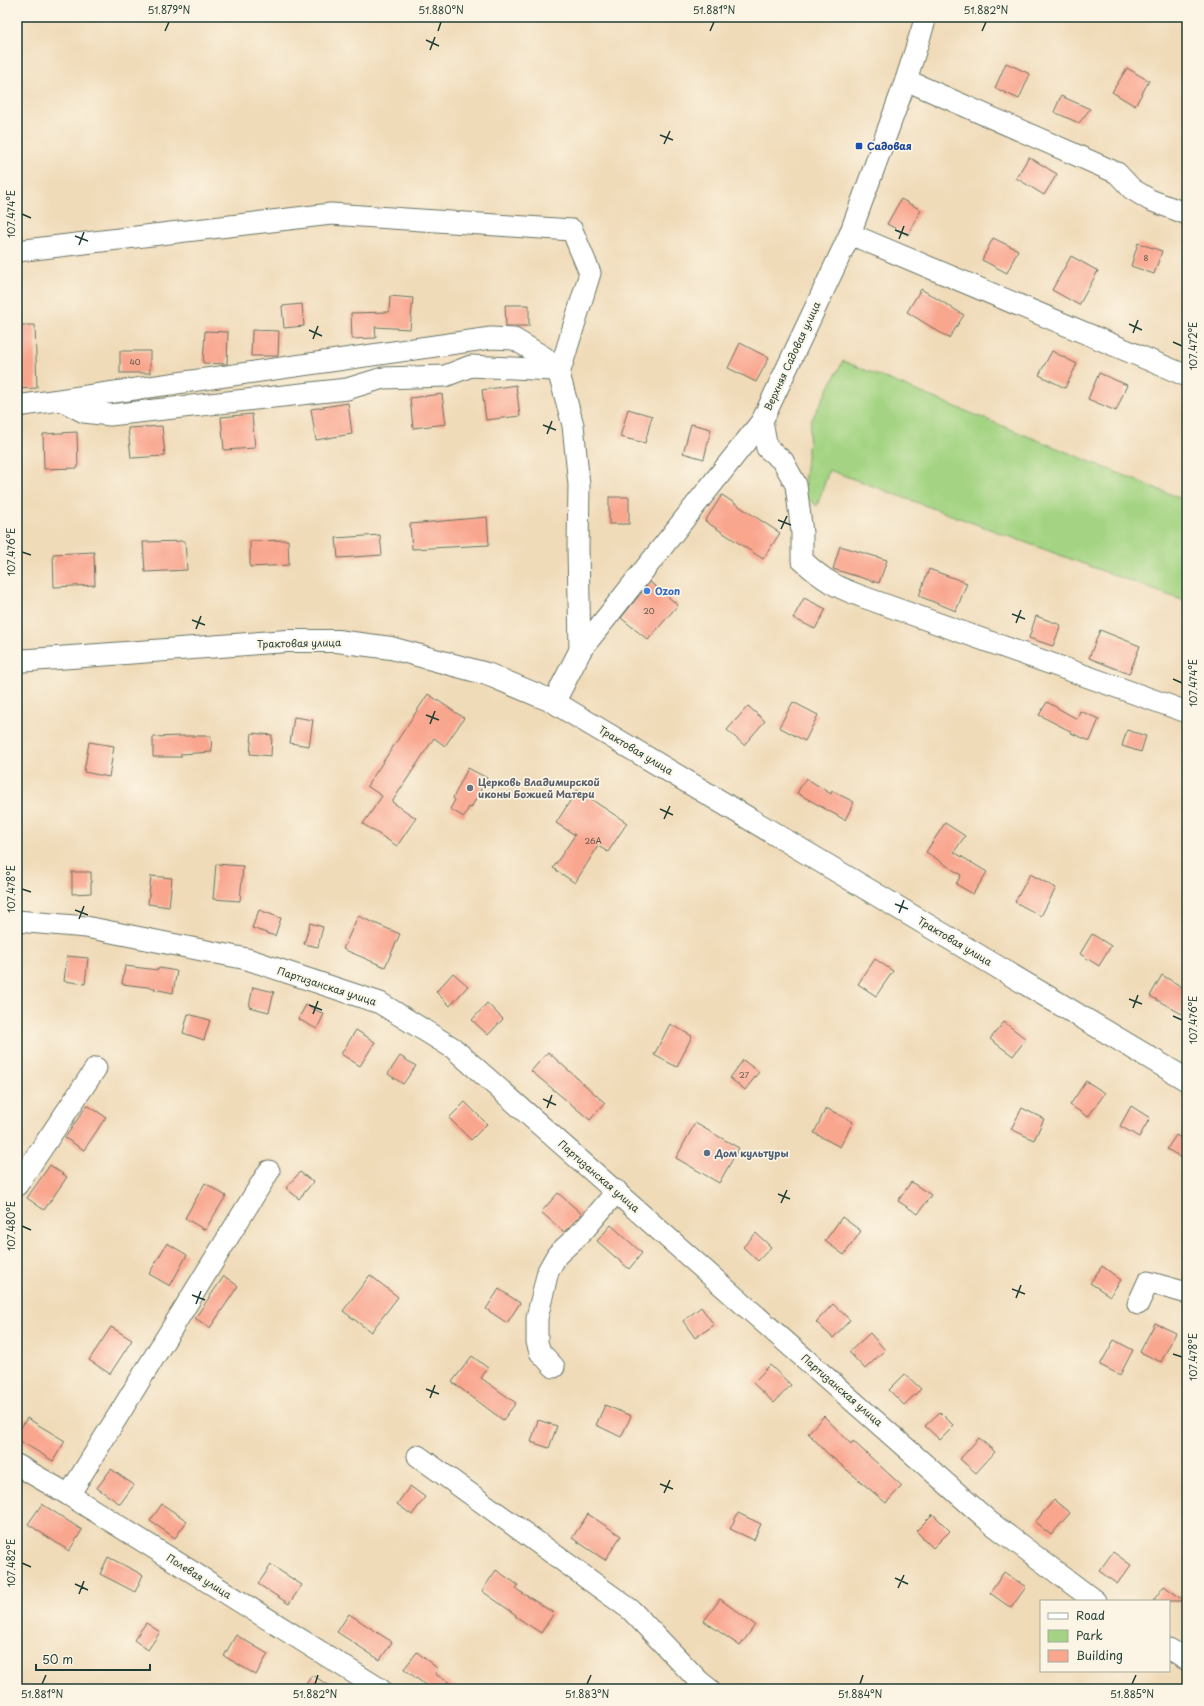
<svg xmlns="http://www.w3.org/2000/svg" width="1204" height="1706" font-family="'Playpen Sans',sans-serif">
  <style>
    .green { fill: #a4d483; stroke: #62885c }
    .building { fill: #f9a68f }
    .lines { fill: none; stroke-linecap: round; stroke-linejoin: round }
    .minor-casing { stroke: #687463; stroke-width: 23 }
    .highway-casing { stroke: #687463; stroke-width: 24 }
    .minor { stroke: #fff; stroke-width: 21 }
    .highway { stroke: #fff; stroke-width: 22 }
    .ticks { fill: none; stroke: #1f3d34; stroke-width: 1.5 }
    .transit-dot { fill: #1a4fb4; stroke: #fcf5e5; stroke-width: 1.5 }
    .shop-dot { fill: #3f7fe0; stroke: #fcf5e5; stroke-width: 1.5 }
    .worship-dot { fill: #6b7280; stroke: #fcf5e5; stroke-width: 1.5 }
    .service-dot { fill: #5c6f8a; stroke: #fcf5e5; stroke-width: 1.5 }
    .labels { text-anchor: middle; stroke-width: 3.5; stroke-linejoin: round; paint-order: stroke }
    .number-label { font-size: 8px; fill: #56574b }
    .transit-label { font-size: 10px; font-weight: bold; fill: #164399; stroke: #fcf5e5; text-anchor: start }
    .street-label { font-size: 10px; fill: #1f3d34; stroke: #fcf5e5 }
    .shop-label { font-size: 10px; font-weight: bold; fill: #366cbe; stroke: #fcf5e5; text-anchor: start }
    .worship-label { font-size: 10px; font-weight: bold; fill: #5b616d; stroke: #fcf5e5; text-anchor: start }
    .service-label { font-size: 10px; font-weight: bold; fill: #4e5e75; stroke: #fcf5e5; text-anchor: start }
    .neatline { fill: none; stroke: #1f3d34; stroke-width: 1.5 }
    .ticks-label { font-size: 10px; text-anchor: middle; fill: #1f3d34 }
  </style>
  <rect width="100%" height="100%" fill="#fcf5e5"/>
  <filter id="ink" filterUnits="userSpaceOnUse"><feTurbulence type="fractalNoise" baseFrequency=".025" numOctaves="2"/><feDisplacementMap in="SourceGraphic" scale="8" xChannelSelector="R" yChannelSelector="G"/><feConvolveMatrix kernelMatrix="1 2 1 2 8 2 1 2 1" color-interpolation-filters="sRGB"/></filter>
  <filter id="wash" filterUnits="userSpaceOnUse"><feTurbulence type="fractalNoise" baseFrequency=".012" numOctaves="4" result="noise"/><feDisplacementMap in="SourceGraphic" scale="16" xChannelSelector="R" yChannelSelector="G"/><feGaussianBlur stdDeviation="0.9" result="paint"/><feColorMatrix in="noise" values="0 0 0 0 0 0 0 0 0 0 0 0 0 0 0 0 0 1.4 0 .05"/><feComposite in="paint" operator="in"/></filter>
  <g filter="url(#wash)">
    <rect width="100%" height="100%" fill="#f0dbb9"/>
    <polygon class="green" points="843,361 1187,501 1187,602 829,470 817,506 803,494 811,421"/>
    <g id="blocks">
      <g class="building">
        <polygon points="1006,63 1030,74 1019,99 995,88"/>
        <polygon points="1127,68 1149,81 1135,106 1112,92"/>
        <polygon points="1061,96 1090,109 1079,123 1054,112"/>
        <polygon points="1029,157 1057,174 1044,195 1016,178"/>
        <polygon points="901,199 921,210 908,235 887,224"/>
        <polygon points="993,238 1018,250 1007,273 982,260"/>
        <polygon points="1138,243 1162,251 1154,274 1131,266"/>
        <polygon points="1071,256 1098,271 1079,305 1052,290"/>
        <polygon points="921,289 964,315 949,338 907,312"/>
        <polygon points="390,296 413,298 410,329 375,327 376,338 352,339 351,313 389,312"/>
        <polygon points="302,304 304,326 284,328 282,306"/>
        <polygon points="505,305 529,305 529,326 506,326"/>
        <polygon points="17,325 35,325 37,388 17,389"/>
        <polygon points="252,330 279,331 278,356 251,356"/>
        <polygon points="205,331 228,332 227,364 203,363"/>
        <polygon points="740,343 769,358 756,382 728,368"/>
        <rect x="120" y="351" width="30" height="22"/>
        <polygon points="1052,351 1077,364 1065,388 1039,375"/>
        <polygon points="1099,373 1127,385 1116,411 1088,399"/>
        <polygon points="516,385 520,416 486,420 482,390"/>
        <polygon points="442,394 446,424 413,428 410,398"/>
        <polygon points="348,403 352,434 316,440 311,409"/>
        <polygon points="628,409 652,416 645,443 620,437"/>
        <polygon points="252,414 255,448 224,450 221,417"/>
        <polygon points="691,424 711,429 704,459 683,453"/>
        <polygon points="162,426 165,456 131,458 128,428"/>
        <polygon points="77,432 78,468 44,469 43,434"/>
        <polygon points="722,495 780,533 763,559 705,521"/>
        <rect x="609" y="497" width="20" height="27"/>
        <polygon points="487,517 489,545 412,549 410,524"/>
        <polygon points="380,535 382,555 338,558 336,538"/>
        <polygon points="288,540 289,565 250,567 250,541"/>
        <polygon points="185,541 187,570 145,572 143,542"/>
        <polygon points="840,546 887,560 879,583 833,569"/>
        <polygon points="94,552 95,585 54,587 53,554"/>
        <polygon points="929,569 967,583 956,611 919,596"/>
        <polygon points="650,582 678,605 648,640 621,618"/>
        <polygon points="804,598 826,609 815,629 793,618"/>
        <polygon points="1036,616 1061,625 1053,646 1029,638"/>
        <polygon points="1100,630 1140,646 1129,674 1089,658"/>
        <polygon points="428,694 464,718 445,746 434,738 392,802 416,818 397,846 363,824 382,796 367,786"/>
        <polygon points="793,702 818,715 805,741 779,727"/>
        <polygon points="1047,702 1077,719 1080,711 1099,719 1090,741 1071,733 1072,732 1039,715"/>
        <polygon points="748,706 765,721 744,745 727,730"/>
        <polygon points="294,717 313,720 309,746 290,743"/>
        <polygon points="1127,730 1146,736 1141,752 1122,746"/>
        <polygon points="252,733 272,735 271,756 250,754"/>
        <polygon points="181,736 211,736 212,752 181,754 181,757 153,757 153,737"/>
        <polygon points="89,742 114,746 109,777 84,772"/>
        <polygon points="468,768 487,778 471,808 469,807 464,817 450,809 455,800 453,798"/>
        <polygon points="806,778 831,794 832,791 854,802 845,820 797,793"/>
        <polygon points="577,790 627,823 608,852 598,846 575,883 553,868 575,835 556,823"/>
        <polygon points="945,823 965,836 954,852 987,872 973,894 956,884 961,875 926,852"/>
        <polygon points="216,864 243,866 240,901 213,899"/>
        <polygon points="72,872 91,872 91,893 72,894"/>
        <polygon points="1030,874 1056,888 1041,916 1015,902"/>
        <polygon points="151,876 172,878 169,907 148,904"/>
        <polygon points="259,910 281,918 275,936 252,928"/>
        <polygon points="358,916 400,934 385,967 343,949"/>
        <polygon points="310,923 323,927 318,947 304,944"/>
        <polygon points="1092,934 1111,946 1099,966 1080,954"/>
        <polygon points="67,956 88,958 85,984 64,981"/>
        <polygon points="875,959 893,971 876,996 858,984"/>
        <polygon points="125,966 158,970 159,968 177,971 173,993 154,989 155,988 122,984"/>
        <polygon points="453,973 468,986 450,1006 436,992"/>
        <polygon points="1162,975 1187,990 1187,1017 1150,996"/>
        <polygon points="253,987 274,992 269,1012 249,1007"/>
        <polygon points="487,1003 503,1019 488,1035 472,1020"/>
        <polygon points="306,1005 324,1014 317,1029 298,1019"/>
        <polygon points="188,1014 210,1020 204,1040 183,1033"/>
        <polygon points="1004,1022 1026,1039 1013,1056 990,1039"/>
        <polygon points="670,1024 692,1036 677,1067 654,1055"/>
        <polygon points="356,1030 375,1042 360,1066 341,1054"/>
        <polygon points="548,1052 605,1103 590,1120 531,1071"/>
        <polygon points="400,1056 416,1066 403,1084 388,1074"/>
        <polygon points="743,1060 759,1072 745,1090 730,1078"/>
        <polygon points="1086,1081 1105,1093 1088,1117 1070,1105"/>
        <polygon points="465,1102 487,1124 471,1140 449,1118"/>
        <polygon points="87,1105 106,1117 84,1150 65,1138"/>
        <polygon points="1131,1106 1150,1118 1139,1137 1120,1126"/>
        <polygon points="826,1108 853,1122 840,1147 814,1133"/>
        <polygon points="1022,1108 1044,1119 1034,1140 1011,1129"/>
        <polygon points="695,1123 739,1148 719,1183 676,1158"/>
        <polygon points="1176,1135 1187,1141 1187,1161 1167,1149"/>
        <polygon points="50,1165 67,1177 44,1210 27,1198"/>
        <polygon points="300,1172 313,1182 299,1199 286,1188"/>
        <polygon points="911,1182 931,1195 918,1214 898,1201"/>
        <polygon points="205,1183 226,1196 205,1230 185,1218"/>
        <polygon points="558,1193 582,1214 564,1232 541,1212"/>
        <polygon points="842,1217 861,1231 844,1255 825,1241"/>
        <polygon points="611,1225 642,1253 629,1269 597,1241"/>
        <polygon points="756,1233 771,1247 758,1261 743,1247"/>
        <polygon points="167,1243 187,1255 170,1286 149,1274"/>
        <polygon points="1102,1266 1121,1280 1110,1296 1090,1283"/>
        <polygon points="370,1275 398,1297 371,1332 343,1311"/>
        <polygon points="224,1276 238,1286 210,1328 195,1318"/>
        <polygon points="499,1289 520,1303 507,1323 486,1309"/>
        <polygon points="833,1304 850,1320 833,1338 816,1322"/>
        <polygon points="701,1307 714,1325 695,1338 683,1321"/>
        <polygon points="1155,1323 1176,1333 1161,1362 1140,1352"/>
        <polygon points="111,1327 132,1340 110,1374 89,1360"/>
        <polygon points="870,1333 885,1350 865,1369 849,1352"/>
        <polygon points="1114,1340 1133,1350 1120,1375 1100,1365"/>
        <polygon points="472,1356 488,1368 481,1378 516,1403 503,1420 452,1382"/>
        <polygon points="770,1365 791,1385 774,1403 753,1383"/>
        <polygon points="905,1374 921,1389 904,1405 889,1390"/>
        <polygon points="605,1405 631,1416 621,1437 596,1425"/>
        <polygon points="940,1412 954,1426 940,1440 925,1426"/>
        <polygon points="824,1416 851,1444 853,1441 902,1486 886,1503 827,1453 808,1433"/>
        <polygon points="27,1418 65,1441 53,1461 17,1439 17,1434"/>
        <polygon points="538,1420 557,1426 549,1448 531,1442"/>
        <polygon points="979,1438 995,1452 976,1473 960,1459"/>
        <polygon points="111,1469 134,1485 120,1504 97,1488"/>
        <polygon points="410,1486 425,1497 412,1515 397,1504"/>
        <polygon points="1054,1500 1070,1513 1051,1535 1035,1522"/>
        <polygon points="42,1504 82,1530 69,1551 28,1524"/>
        <polygon points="162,1504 187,1521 175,1538 150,1521"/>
        <polygon points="738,1513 761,1524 754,1540 730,1529"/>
        <polygon points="588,1514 621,1536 605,1560 572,1538"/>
        <polygon points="933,1514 950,1531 933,1548 916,1531"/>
        <polygon points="1113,1552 1131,1565 1117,1584 1099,1571"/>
        <polygon points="108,1557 143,1575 135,1592 100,1574"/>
        <polygon points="271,1565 302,1585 289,1604 258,1584"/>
        <polygon points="496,1570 518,1585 516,1589 554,1613 541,1633 515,1616 516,1615 482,1591"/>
        <polygon points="1004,1572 1026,1587 1011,1608 990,1593"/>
        <polygon points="1164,1586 1185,1601 1153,1601"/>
        <polygon points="720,1599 755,1625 740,1646 704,1621"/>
        <polygon points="349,1614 392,1642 380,1660 337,1632"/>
        <polygon points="146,1623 160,1632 148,1650 134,1640"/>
        <polygon points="236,1635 268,1654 256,1675 224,1656"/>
        <polygon points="417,1652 438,1669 435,1674 460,1689 431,1689 404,1669"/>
        <polygon points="312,1675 335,1689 303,1689"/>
      </g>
    </g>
  </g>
  <g filter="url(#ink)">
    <use href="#blocks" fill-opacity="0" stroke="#687463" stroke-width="1"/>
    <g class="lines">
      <g class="minor-casing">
        <g id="minor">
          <polyline points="906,80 1117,173 1132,189 1150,200 1187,214"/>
          <polyline points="850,234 1187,376"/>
          <polyline points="17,251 331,214 572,230 590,273 559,374 573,425 579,485 578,548 580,651"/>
          <polyline points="63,401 84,412 110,415 347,389 383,378 445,376 471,366 553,370"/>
          <polyline points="17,406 491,338 514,339 544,357 559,374"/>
          <path d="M 762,421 L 767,448 L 783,461 L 796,485 L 802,533 L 802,560 C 824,581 838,588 866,598 L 1187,712"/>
          <polyline points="580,651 762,421 850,234 906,80 926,17"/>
          <polyline points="17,921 86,927 247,959 380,1003 453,1048 991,1523 1095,1601"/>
          <polyline points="17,1185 96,1068"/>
          <polyline points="1138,1304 1148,1282 1187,1293"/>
          <polyline points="554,1367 540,1352 537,1342 537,1318 548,1271 557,1255 584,1230 617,1191"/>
          <polyline points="418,1456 631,1610 699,1681 709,1689"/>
          <polyline points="17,1465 69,1495 380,1689"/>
          <polyline points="69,1495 269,1171"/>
          <polyline points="1169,1649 1187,1660"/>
        </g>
      </g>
      <g class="highway-casing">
        <g id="highway">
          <polyline points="17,661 287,641 337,641 391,648 487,674 554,702 572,713 1187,1080"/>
          <polyline points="554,702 580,651"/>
        </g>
      </g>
      <use href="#minor" class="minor"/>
      <use href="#highway" class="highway"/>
    </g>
  </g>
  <path class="ticks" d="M 165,31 L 169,22M 438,31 L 441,22M 710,31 L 714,22M 982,31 L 986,22M 426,40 L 439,46M 430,50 L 435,37M 660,135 L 673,140M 664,144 L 670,131M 22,214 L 31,218M 895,230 L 908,235M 75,236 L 88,241M 899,239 L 904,226M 79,245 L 84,232M 1129,324 L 1142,330M 309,330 L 322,336M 1133,333 L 1138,320M 313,339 L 318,326M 1173,342 L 1182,346M 543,425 L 556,430M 547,434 L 552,421M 778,520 L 791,525M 781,529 L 787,516M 22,552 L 31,555M 1012,614 L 1025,619M 192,620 L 205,625M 1016,623 L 1021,610M 196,629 L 201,616M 1173,679 L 1182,683M 426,715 L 439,720M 430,724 L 435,711M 660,809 L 673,815M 664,819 L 670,806M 22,889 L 31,892M 895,904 L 908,909M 75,910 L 88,915M 899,913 L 904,900M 79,919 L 84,906M 1129,999 L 1142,1004M 309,1005 L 322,1010M 1133,1008 L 1138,995M 313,1014 L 318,1001M 1173,1016 L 1182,1020M 543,1099 L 556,1105M 547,1108 L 552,1095M 778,1194 L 790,1199M 781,1203 L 787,1190M 22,1226 L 31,1230M 1012,1289 L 1025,1294M 192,1295 L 205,1300M 1016,1298 L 1021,1285M 196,1304 L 201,1291M 1173,1354 L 1182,1357M 426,1389 L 439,1394M 430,1398 L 435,1385M 660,1484 L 673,1489M 664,1493 L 670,1480M 22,1563 L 31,1567M 895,1578 L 908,1584M 75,1584 L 88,1590M 898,1588 L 904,1575M 79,1594 L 84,1581M 42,1684 L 46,1675M 315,1684 L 318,1675M 587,1684 L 591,1675M 860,1684 L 863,1675M 1132,1684 L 1136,1675"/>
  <rect class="transit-dot" x="855" y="142" width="8" height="8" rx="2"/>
  <circle class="shop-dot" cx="647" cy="591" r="4"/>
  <circle class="worship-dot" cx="470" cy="788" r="4"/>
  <circle class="service-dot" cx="707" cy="1153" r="4"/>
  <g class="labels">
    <g class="number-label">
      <text x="1146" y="261">8</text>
      <text x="135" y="365">40</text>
      <text x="649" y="614">20</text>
      <text x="593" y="844">26А</text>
      <text x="744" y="1078">27</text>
    </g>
    <g class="transit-label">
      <text x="867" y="150">Садовая</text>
    </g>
    <g class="street-label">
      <text transform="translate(792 356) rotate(-65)" y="4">Верхняя Садовая улица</text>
      <text transform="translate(299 643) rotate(-1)" y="4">Трактовая улица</text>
      <text transform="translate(636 750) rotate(31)" y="4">Трактовая улица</text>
      <text transform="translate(955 941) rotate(31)" y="4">Трактовая улица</text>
      <text transform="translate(327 986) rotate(18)" y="4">Партизанская улица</text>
      <text transform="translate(599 1176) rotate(41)" y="4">Партизанская улица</text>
      <text transform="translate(842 1390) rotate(41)" y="4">Партизанская улица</text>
      <text transform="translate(199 1576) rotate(32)" y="4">Полевая улица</text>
    </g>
    <g class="shop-label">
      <text x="655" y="595">Ozon</text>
    </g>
    <g class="worship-label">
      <text x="478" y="786">Церковь Владимирской<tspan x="478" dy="12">иконы Божией Матери</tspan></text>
    </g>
    <g class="service-label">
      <text x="715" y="1157">Дом культуры</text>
    </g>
  </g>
  <rect width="1204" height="1706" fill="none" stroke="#fcf5e5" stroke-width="44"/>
  <rect x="1040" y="1600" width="130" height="72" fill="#fcf5e5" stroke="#a4ab9e"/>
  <rect x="1048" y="1613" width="20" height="6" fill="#ffffff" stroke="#a4ab9e"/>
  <text x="1076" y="1620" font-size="12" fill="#1f3d34">Road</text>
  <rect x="1048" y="1630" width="20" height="12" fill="#a4d483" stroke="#a4ab9e"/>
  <text x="1076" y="1640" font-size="12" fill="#1f3d34">Park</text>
  <rect x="1048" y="1650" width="20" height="12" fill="#f9a68f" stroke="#a4ab9e"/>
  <text x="1076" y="1660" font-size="12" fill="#1f3d34">Building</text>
  <path d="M36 1664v6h114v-6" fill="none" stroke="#1f3d34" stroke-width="2"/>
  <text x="42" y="1664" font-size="12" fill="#1f3d34" stroke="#fcf5e5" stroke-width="3" paint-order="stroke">50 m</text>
  <rect x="22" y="22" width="1160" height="1662" class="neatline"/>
  <g class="ticks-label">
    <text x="169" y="14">51.879°N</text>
    <text x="441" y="14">51.880°N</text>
    <text x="714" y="14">51.881°N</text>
    <text x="986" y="14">51.882°N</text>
    <text transform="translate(11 214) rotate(-90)" y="4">107.474°E</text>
    <text transform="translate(1193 346) rotate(-90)" y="4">107.472°E</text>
    <text transform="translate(11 552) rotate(-90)" y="4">107.476°E</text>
    <text transform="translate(1193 683) rotate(-90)" y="4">107.474°E</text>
    <text transform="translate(11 889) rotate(-90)" y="4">107.478°E</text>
    <text transform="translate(1193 1020) rotate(-90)" y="4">107.476°E</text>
    <text transform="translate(11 1226) rotate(-90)" y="4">107.480°E</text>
    <text transform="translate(1193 1357) rotate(-90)" y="4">107.478°E</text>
    <text transform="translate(11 1563) rotate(-90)" y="4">107.482°E</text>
    <text x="42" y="1698">51.881°N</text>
    <text x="315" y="1698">51.882°N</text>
    <text x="587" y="1698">51.883°N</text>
    <text x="860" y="1698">51.884°N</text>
    <text x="1132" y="1698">51.885°N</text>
  </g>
</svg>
